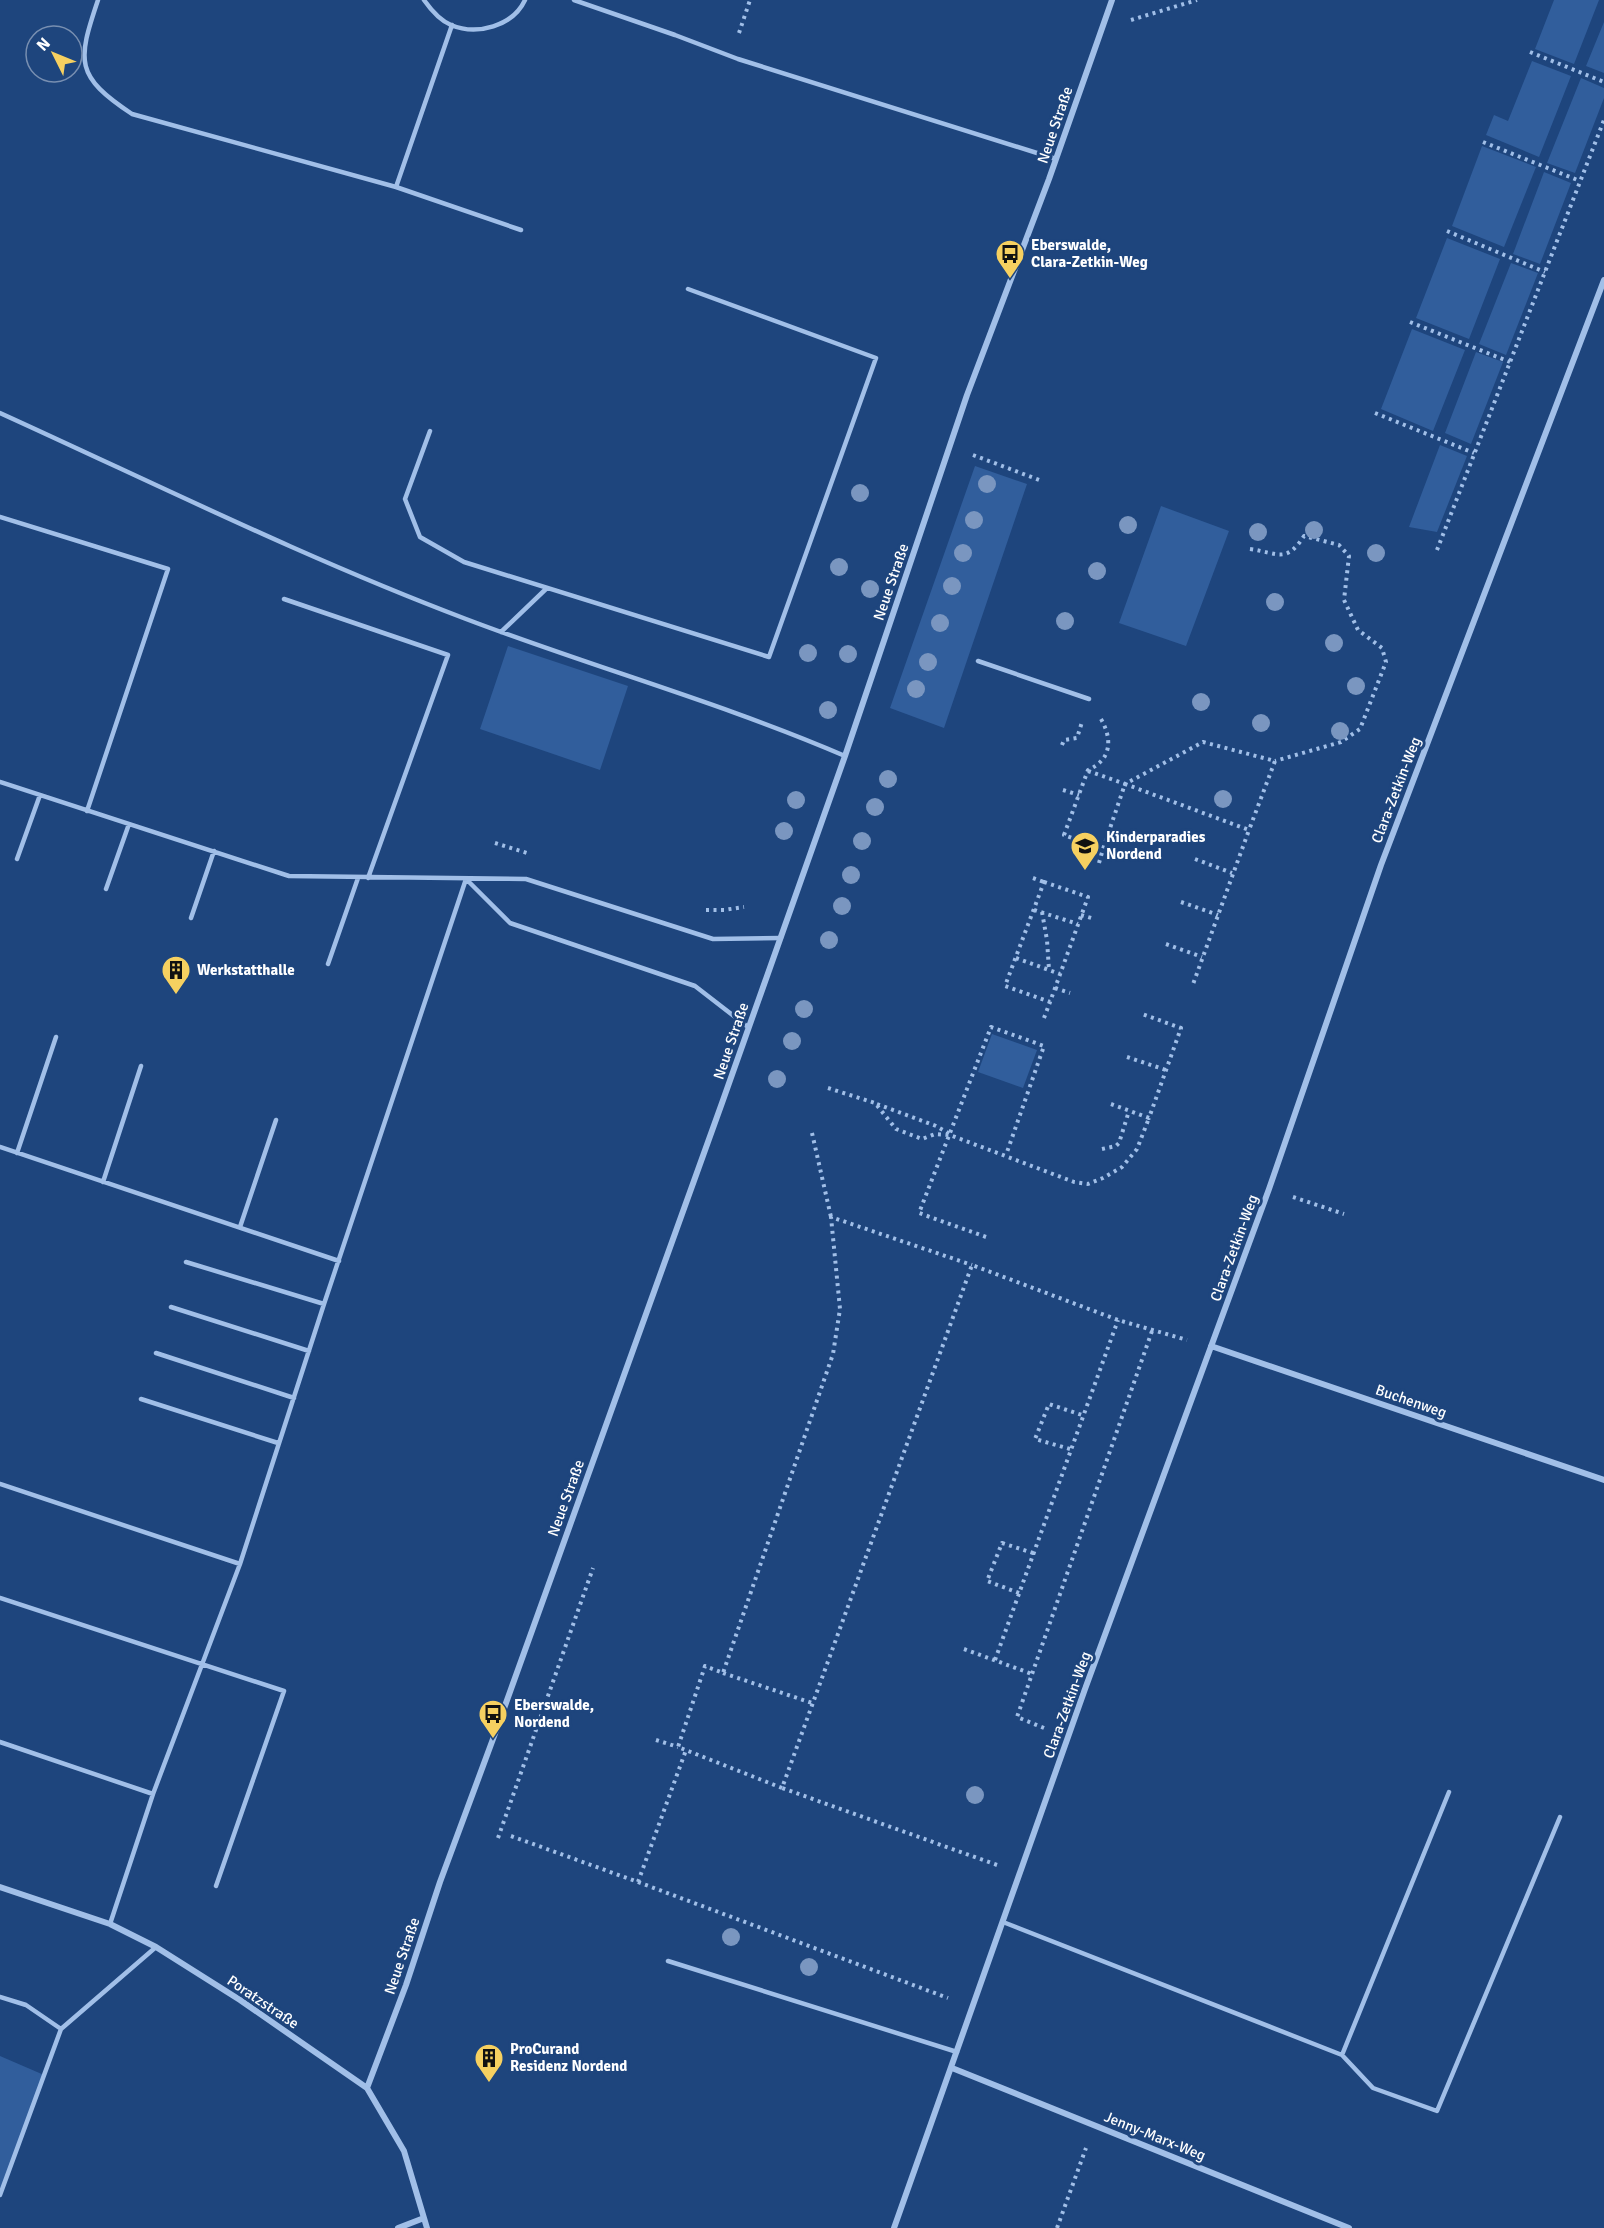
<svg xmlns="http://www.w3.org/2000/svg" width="1604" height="2228" font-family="Signika,sans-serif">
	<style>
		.green { fill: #315e9c }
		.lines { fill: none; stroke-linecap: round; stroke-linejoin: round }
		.path { stroke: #a1bfe8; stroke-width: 4; stroke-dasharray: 3 4.5; stroke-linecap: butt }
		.service { stroke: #a1bfe8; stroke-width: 4.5 }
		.minor { stroke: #a1bfe8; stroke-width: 6 }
		.tree { fill: #7a96c0 }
		.labels { text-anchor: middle; stroke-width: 6; stroke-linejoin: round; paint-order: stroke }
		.street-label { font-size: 15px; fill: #fff; stroke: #1e457d }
		.poi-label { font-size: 15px; font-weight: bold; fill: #fff; stroke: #1e457d; text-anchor: start }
	</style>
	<rect width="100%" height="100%" fill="#1e457d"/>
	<path class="green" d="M1554,0H1599L1574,64L1535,49Z
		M1604,22V73L1586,66Z
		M1532,61L1571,76L1539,157L1486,135L1494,115L1508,121Z
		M1581,78L1604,88V98L1575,173L1547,163Z
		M1482,146L1536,167L1504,247L1452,226Z
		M1544,172L1571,183L1540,264L1513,254Z
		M1447,238L1500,259L1469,339L1416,318Z
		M1511,263L1538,273L1506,355L1479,344Z
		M1412,329L1465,350L1433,431L1381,409Z
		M1476,352L1503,362L1471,444L1445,433Z
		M1440,445L1467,456L1437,532L1409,527Z
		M975,466L1027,484L944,728L890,708Z
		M1161,506L1229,531L1186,646L1119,623Z
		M508,646L628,686L600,770L480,729Z
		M992,1034L1037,1050L1023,1088L978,1072Z
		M0,2056L44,2075L0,2196Z"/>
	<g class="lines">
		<path class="path" d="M1131,20L1197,0
			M739,33L750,0
			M1530,52L1604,82
			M1483,142L1580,181
			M1447,231L1545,272
			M1410,322L1510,362
			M1375,413L1474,453
			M973,455L1042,481
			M1250,549C1278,553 1286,564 1304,536L1339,545L1349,556L1344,600L1358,630L1382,648L1386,662L1360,729L1341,742L1275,761
			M1437,550L1604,120
			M1101,719C1113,740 1111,760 1088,770L1064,835L1103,849L1125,784L1249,830L1192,987
			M1062,745L1064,740L1077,738L1082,722
			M1088,771L1125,784L1203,742L1275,761L1249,830
			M1063,790L1079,795
			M495,843L527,853
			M1195,859L1232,873
			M1099,863L1103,849
			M1033,878L1044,882
			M1044,882L1088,897L1050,1002L1005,986Z
			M1181,902L1218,915
			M706,910H724L744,907
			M1034,910L1078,924
			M1042,912L1047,940L1049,970
			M1081,915L1095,919
			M1166,944L1202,957
			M1016,958L1060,974
			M1055,988L1070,993
			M1044,1018L1050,1002
			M1127,1057L1166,1070
			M828,1088L875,1103L896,1129L922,1139L935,1134L950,1135L1074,1182L1088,1184L1103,1178L1122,1167L1137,1149L1149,1118
			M877,1104L936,1126L950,1134
			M1111,1104L1149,1118L1181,1028L1142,1014
			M812,1133L831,1217
			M1102,1149L1116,1146L1119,1143L1129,1111
			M1293,1197L1344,1214
			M986,1237L919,1213L991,1027L1044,1046L1006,1155
			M1070,1449L1035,1439L1049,1404L1082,1415
			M1019,1593L987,1581L1002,1543L1033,1553
			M964,1649L1032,1674
			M995,1660L1118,1320
			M723,1673L812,1703
			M1044,1728L1017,1717L1152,1331
			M656,1740L678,1747
			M782,1788L678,1747L705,1666L723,1673L833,1354L840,1309L831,1217L972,1265
			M511,1836L638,1882L686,1750
			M498,1838L593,1568
			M997,1865L782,1788L972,1265L1118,1320L1187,1340
			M638,1882L948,1998
			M1057,2228L1086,2148"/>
		<path class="service" d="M98,0C77,62 75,76 132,114L396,187
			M424,0C431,10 439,20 451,25C477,36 513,26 525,0
			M574,0L675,35L738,59L1056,159
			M452,25L396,187L521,230
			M0,413C154,483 307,559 466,619C592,667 722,703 845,756
			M430,431L405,499L420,537L464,562L769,657L876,358L688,289
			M0,517L168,569L87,811
			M284,599L448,655L368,878
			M501,632L547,588
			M978,661L1089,699
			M0,782L289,876L526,879L713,939L781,938
			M17,859L40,795
			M466,879L510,923L695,986L748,1027
			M106,889L129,824
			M191,918L214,851
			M328,964L358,878
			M0,1147L339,1261
			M17,1153L56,1037
			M103,1182L141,1066
			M240,1227L276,1120
			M186,1262L324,1304
			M171,1307L309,1351
			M156,1353L294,1398
			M141,1399L278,1443
			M0,1484L240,1564
			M0,1598L284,1691L216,1886
			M0,1742L153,1794
			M1003,1922L1342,2055L1449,1792
			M110,1924L153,1794L240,1564L324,1304L466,879
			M668,1961L957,2052
			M0,1997L26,2005L61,2029
			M1342,2055L1373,2088L1437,2111L1560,1817
			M0,2195L61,2029L156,1947"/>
		<path class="minor" d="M1211,1346L1604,1480
			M0,1887L110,1924L156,1947L240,2000L367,2088L404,2151L427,2228
			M952,2068L1349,2228
			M367,2088L406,1985L440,1882L493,1739L722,1103L845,756L967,395L1049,179L1112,0
			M398,2228L424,2218
			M894,2228L1085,1689L1269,1189L1381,865L1604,280"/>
	</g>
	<g class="tree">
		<circle cx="987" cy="484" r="9"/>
		<circle cx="860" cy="493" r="9"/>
		<circle cx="974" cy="520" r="9"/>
		<circle cx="1128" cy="525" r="9"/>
		<circle cx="1314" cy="530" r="9"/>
		<circle cx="1258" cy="532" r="9"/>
		<circle cx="963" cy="553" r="9"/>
		<circle cx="1376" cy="553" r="9"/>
		<circle cx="839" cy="567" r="9"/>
		<circle cx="1097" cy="571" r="9"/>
		<circle cx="952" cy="586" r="9"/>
		<circle cx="870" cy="589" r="9"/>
		<circle cx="1275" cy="602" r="9"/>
		<circle cx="1065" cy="621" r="9"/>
		<circle cx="940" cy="623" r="9"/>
		<circle cx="1334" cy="643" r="9"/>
		<circle cx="808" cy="653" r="9"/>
		<circle cx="848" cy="654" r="9"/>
		<circle cx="928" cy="662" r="9"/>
		<circle cx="1356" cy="686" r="9"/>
		<circle cx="916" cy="689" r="9"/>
		<circle cx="1201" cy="702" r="9"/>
		<circle cx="828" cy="710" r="9"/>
		<circle cx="1261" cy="723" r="9"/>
		<circle cx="1340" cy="731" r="9"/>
		<circle cx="888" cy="779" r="9"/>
		<circle cx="1223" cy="799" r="9"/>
		<circle cx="796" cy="800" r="9"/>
		<circle cx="875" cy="807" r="9"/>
		<circle cx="784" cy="831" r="9"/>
		<circle cx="862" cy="841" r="9"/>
		<circle cx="851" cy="875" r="9"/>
		<circle cx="842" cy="906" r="9"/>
		<circle cx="829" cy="940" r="9"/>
		<circle cx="804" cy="1009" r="9"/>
		<circle cx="792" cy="1041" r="9"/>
		<circle cx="777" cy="1079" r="9"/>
		<circle cx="975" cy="1795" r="9"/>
		<circle cx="731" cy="1937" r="9"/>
		<circle cx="809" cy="1967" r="9"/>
	</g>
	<defs>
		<g id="bus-pin" transform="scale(1.5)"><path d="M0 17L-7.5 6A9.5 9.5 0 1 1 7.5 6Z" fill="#f6d060" stroke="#1e457d"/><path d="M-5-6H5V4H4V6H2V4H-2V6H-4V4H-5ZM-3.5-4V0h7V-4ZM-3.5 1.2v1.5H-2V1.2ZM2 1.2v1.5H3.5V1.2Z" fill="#111"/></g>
		<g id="school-pin" transform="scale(1.5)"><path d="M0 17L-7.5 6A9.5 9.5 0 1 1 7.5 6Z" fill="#f6d060" stroke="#1e457d"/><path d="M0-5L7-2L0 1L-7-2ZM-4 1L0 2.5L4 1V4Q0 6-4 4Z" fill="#111"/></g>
		<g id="building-pin" transform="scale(1.5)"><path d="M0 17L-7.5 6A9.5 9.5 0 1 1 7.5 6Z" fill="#f6d060" stroke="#1e457d"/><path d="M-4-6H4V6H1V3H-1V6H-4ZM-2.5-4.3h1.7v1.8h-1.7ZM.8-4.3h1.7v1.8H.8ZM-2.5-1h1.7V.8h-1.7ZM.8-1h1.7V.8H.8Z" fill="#111"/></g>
	</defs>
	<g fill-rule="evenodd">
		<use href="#bus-pin" x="1010" y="254"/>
		<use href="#school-pin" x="1085" y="846"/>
		<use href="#building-pin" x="176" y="970"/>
		<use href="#bus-pin" x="493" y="1714"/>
		<use href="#building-pin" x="489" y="2058"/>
	</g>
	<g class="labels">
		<g class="street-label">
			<text transform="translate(1055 125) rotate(-71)" y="5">Neue Straße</text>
			<text transform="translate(891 582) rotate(-71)" y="5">Neue Straße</text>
			<text transform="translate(1396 790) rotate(-69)" y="5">Clara-Zetkin-Weg</text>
			<text transform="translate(731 1041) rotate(-71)" y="5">Neue Straße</text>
			<text transform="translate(1234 1248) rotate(-70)" y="5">Clara-Zetkin-Weg</text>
			<text transform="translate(1411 1401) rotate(19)" y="5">Buchenweg</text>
			<text transform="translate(566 1498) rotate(-70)" y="5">Neue Straße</text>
			<text transform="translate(1067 1705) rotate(-70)" y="5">Clara-Zetkin-Weg</text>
			<text transform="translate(402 1956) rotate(-71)" y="5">Neue Straße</text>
			<text transform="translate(263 2002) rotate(34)" y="5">Poratzstraße</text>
			<text transform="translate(1155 2136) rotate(22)" y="5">Jenny-Marx-Weg</text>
		</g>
		<g class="poi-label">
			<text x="1031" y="250">Eberswalde,<tspan x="1031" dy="17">Clara-Zetkin-Weg</tspan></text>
			<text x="1106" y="842">Kinderparadies<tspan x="1106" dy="17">Nordend</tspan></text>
			<text x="197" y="975">Werkstatthalle</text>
			<text x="514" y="1710">Eberswalde,<tspan x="514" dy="17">Nordend</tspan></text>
			<text x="510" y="2054">ProCurand<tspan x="510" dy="17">Residenz Nordend</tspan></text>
		</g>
	</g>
	<g transform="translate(54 54) rotate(313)"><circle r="28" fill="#1e457d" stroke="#788fb1" stroke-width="1.5"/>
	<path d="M0-4.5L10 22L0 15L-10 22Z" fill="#f6d060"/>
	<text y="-9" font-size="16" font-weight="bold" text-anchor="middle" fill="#ffffff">N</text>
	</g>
</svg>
